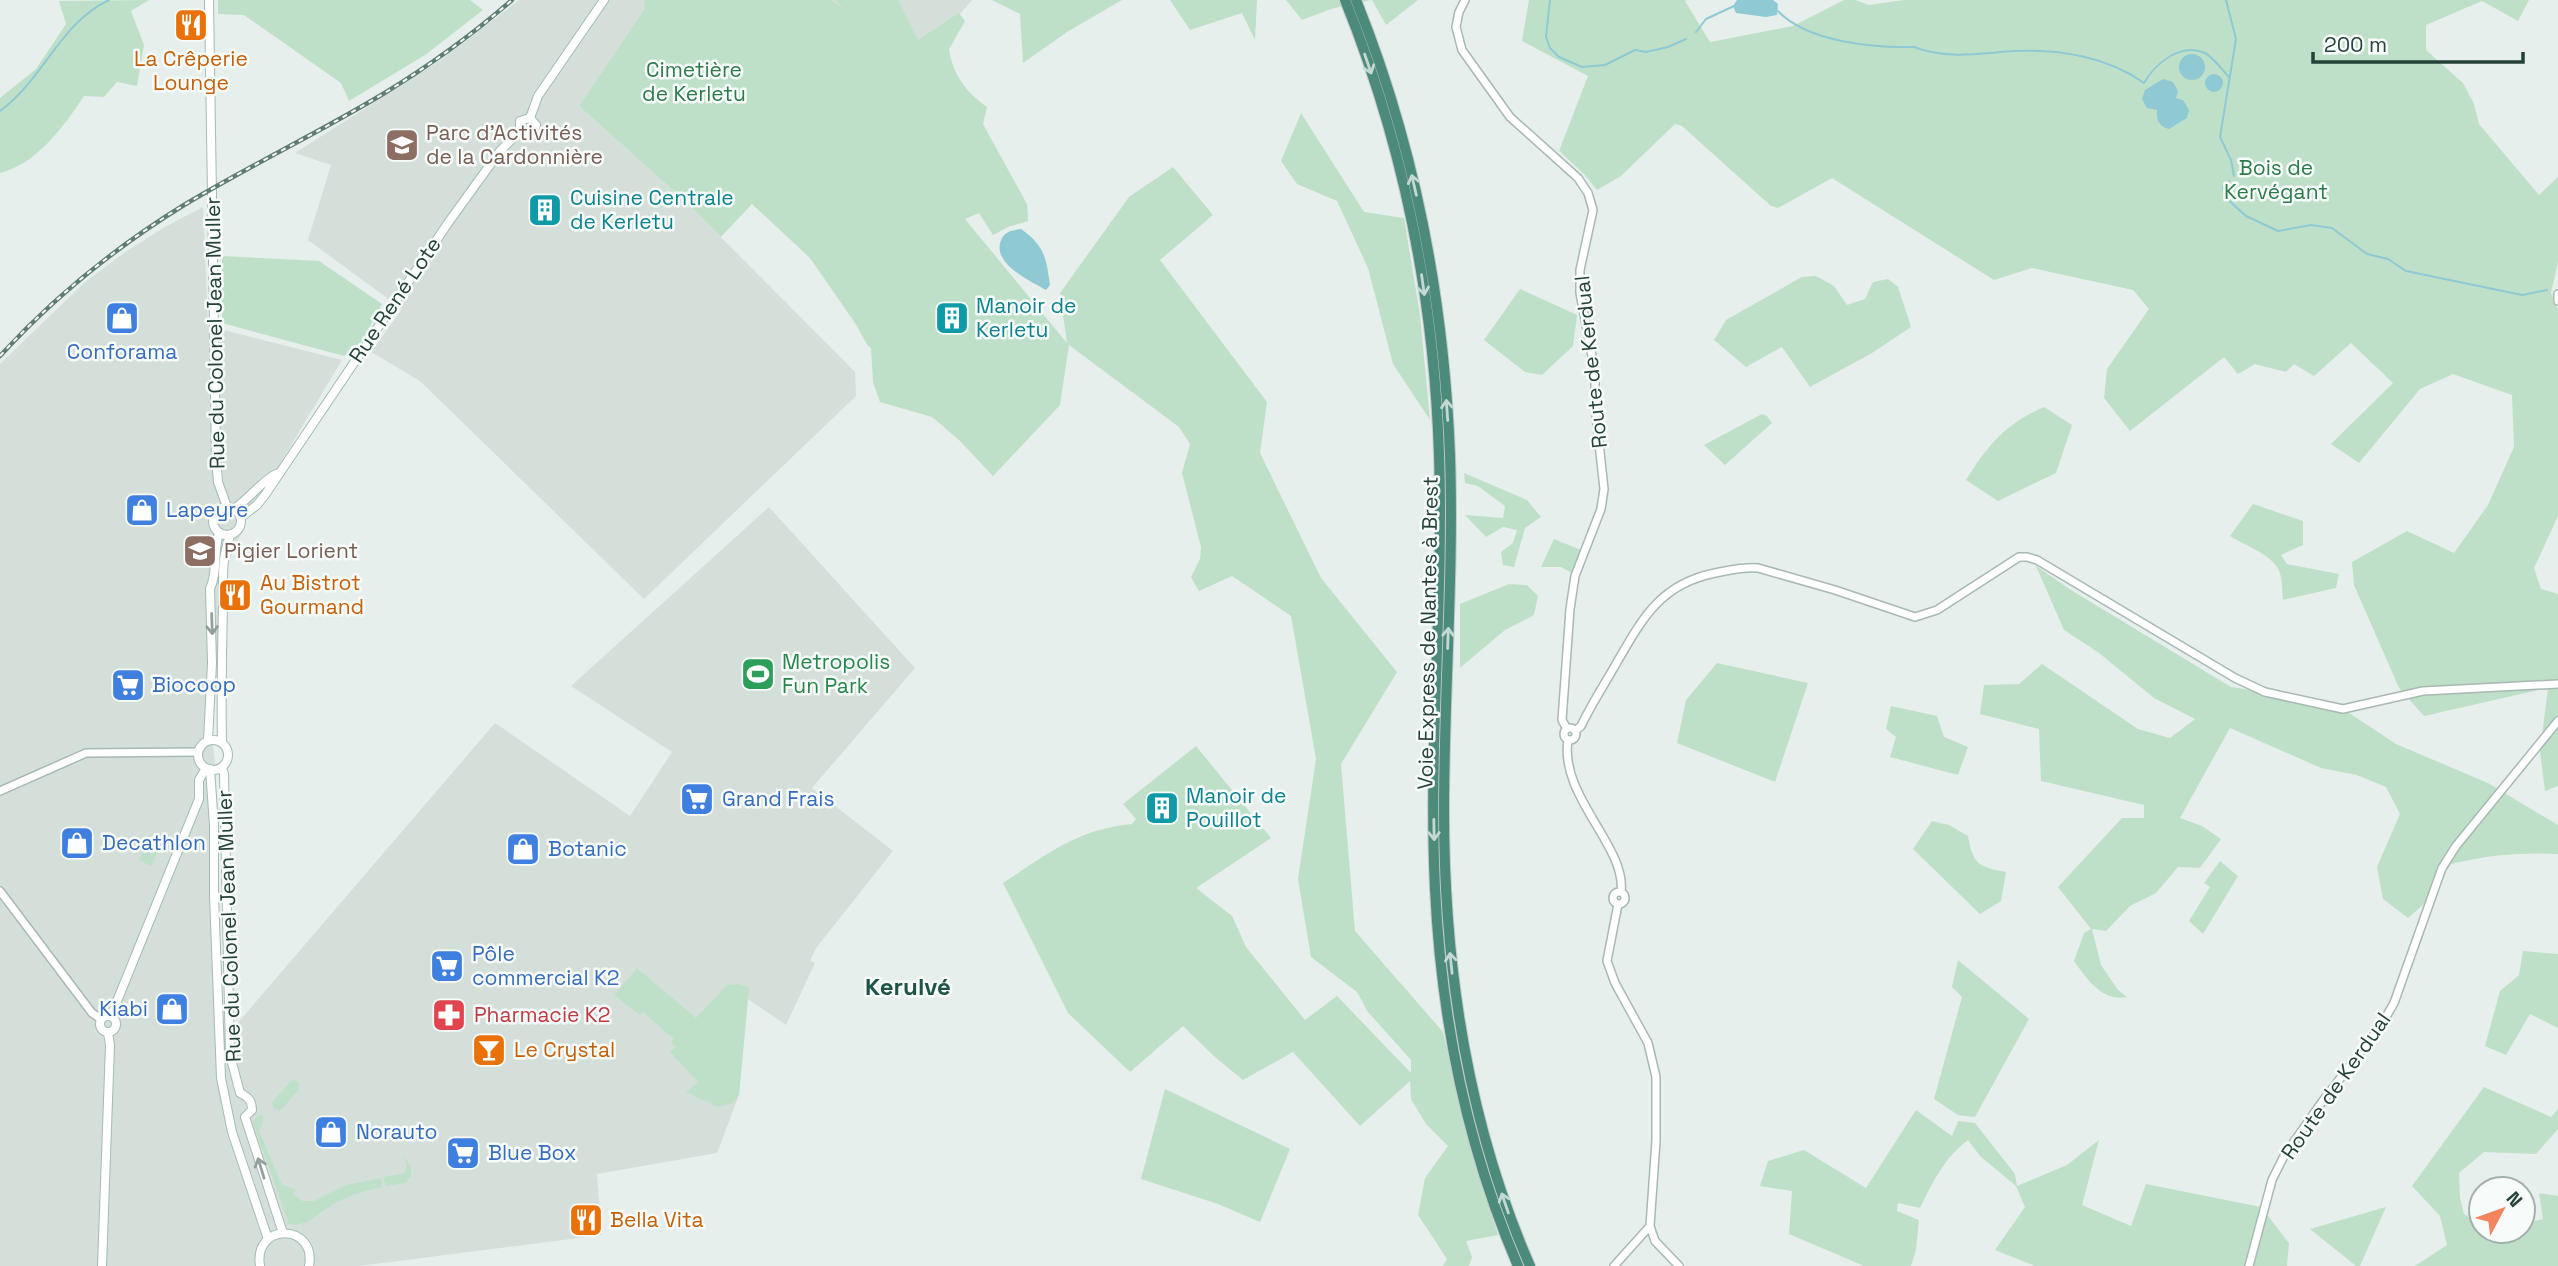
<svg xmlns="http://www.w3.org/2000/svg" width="2558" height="1266" font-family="'Space Grotesk',sans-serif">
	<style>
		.built { fill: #d4dfda }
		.green { fill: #bfe0c8 }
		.water { fill: #8ec9d4 }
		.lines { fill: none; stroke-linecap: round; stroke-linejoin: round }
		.stream { stroke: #8ec9d4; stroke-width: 2 }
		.tertiary-casing { stroke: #a8b8b2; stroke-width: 10 }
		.secondary-casing { stroke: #a4bbb3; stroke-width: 10 }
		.trunk-casing { stroke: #c2cac8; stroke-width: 12 }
		.tertiary { stroke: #fff; stroke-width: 7 }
		.secondary { stroke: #fff; stroke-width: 8 }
		.trunk { stroke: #4c8a7c; stroke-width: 10 }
		.rail-casing { stroke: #5f7d75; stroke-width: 4.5 }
		.rail { stroke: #f7fbf9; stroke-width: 2; stroke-dasharray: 5; stroke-linecap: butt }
		.oneway { stroke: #c4d9d4 }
		.oneway2 { stroke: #92a09c }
		.labels { text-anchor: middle; stroke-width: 5; stroke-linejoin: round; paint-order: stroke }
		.food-label { font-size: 21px; fill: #c56008; stroke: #f7fbf9; text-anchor: start }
		.park-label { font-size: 21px; fill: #2d7a4b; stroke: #f7fbf9 }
		.education-label { font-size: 21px; fill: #785e54; stroke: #f7fbf9; text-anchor: start }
		.culture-label { font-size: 21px; fill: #0d838f; stroke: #f7fbf9; text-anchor: start }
		.street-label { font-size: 21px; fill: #24423a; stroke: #f7fbf9 }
		.shop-label { font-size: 21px; fill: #366cbe; stroke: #f7fbf9; text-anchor: start }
		.leisure-label { font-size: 21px; fill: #27864d; stroke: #f7fbf9; text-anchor: start }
		.health-label { font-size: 21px; fill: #be3a42; stroke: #f7fbf9; text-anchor: start }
		.quarter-label { font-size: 24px; font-weight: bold; fill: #1f5548; stroke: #f7fbf9 }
	</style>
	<rect width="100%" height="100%" fill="#e6efeb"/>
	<path class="built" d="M519,0H645V10L579,106L686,202L855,372L856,396L644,599L420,381L371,352L402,309L308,240L331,165L295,153L438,62Z
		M832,0H972L915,68Z
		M203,207L208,326L342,360L247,519L228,564L212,698V739L216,770L218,1046L495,723L630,816L672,752L571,686L769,507L915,668L812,788L893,851L816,948L810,961L815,963L786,1025L748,999L739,1095L717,1153L597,1174L602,1235L359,1266H0V364L85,282L124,253L163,228Z"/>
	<path class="green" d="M149,0L131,11L144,45L137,86L117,82L104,97L84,96C64,126 37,164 0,173V98L36,69L66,24L59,1Z
		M218,0H470L483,10L425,55L349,101L341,83L244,15L218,14Z
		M645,0H832L845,10L835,0H898L918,40L959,13L965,21L949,49C953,75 966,92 987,107L983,124L1027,204L1028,221L1008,227L993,235L979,213L965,219L1067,343L1060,293L1129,197L1173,167L1213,215L1160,260L1267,402L1260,453L1321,578L1397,672L1341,764L1355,931L1443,1032L1467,1137L1498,1235L1466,1241L1472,1257L1469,1266H1443L1447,1259L1418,1215L1425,1178L1448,1146L1426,1124L1411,1099L1410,1081L1360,1126L1293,1052L1243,1080L1216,1058L1183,1026L1130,1072L1068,1013L1003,883C1047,854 1078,829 1132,824L1136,819L1123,804L1196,746L1271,838L1196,888L1232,916L1246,947L1305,1020L1337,996L1411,1073V1060L1368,1012L1357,992L1311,957L1298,879L1316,759L1291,616L1232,576L1199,591L1191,577L1200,559L1201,547L1182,473L1190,444L1179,427L1069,345L1060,405L993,476L959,440L932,417L880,402L873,382L871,348L868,346L855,323L810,258L752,204L721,237L686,202L579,106L644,10Z
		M992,0H1122L1067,32L1023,63L1020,14Z
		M1170,0H1257L1255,40L1242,13L1190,30Z
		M1286,0H1371L1331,9L1302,20Z
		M1372,0H1418L1386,25Z
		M1529,0H1687L1685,1L1710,42L1793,26L1844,0H1855L1869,5L1904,0H2529L2518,21L2482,1L2426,25V50L2463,83L2474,104L2479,124L2539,195L2558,177V262L2551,293L2558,310V516L2534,568L2541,589L2558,594V786L2545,791L2540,751L2548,688L2424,716L2399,688L2354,585L2352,562L2407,531L2454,553L2488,505L2514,447L2512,395L2453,374L2420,389L2359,463L2331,444L2393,383L2351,343L2314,376L2294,364L2286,372L2255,364L2238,374L2224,357L2130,431L2104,398L2107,369L2149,309L2133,290L2032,268L1994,280L1832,178L1778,208L1771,206L1682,126L1675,124L1621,176L1597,190L1584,174L1559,151L1588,76L1522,41Z
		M1301,113L1364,212L1404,218L1420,315L1430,420L1393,364L1368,268L1337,201L1297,184L1281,161Z
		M222,256L319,261L382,304L359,346L344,356L222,323Z
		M1816,276L1834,286L1847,305L1865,299L1873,282L1888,279L1898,287L1911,327L1872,353L1810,387L1782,347L1746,367L1714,340L1726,320L1802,277Z
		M1520,289L1577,315L1573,346L1542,375L1525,372L1484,340Z
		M2044,407L2072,425L2056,473L1998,501L1966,480C1988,445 2005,424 2044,407Z
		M1762,414L1767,416L1772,423L1725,465L1704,445Z
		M1464,473L1527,500L1541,517L1525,528L1514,567L1503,565L1501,552L1513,543L1517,530L1503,527L1486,537L1465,515L1503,518L1505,506L1478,486L1465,483Z
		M2253,504L2303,521V545L2281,555L2287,564L2339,574L2336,588L2283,600C2282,590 2283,576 2277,567C2268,553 2244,545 2230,536Z
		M1554,539L1581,550L1572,573L1561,567H1541Z
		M2036,566L2071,590L2231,687L2265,692L2343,709L2396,744L2488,783L2558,825V854C2521,852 2487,855 2451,864L2424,904L2408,918L2383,899L2377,867L2400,814L2386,787L2357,775L2321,768L2230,728L2180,818L2202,826L2221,839L2200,868L2178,867L2156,893L2130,906L2106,931L2092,929L2101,965L2118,990L2127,997C2102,1002 2087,979 2074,961L2084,933L2091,929L2058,887L2122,818H2144V805L2041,781L2039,729L1980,714L1984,685L2019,684L2042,664L2138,729L2170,738L2195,719L2154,698L2099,653L2064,630Z
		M1509,584L1527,585L1538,596L1534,615L1505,630L1460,668V604Z
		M1717,663L1808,683L1775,782L1677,743L1686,700Z
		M1891,706L1937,716L1944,737L1968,747L1958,775L1890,757L1896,737L1886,729Z
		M1932,821L1949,825L1968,836C1973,864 1978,867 2006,872L2001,901L1980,914L1913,849Z
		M149,840L161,845L151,866L139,860Z
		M2220,861L2238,876L2203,934L2189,921L2210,887L2204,883Z
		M2523,951L2558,954V1028L2530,1014L2506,1055L2485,1046L2500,991L2519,975Z
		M1958,960L2029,1019L1975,1117L1958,1115L1934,1099L1962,997L1952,987Z
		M637,968L696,1018L727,985L739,984L749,987L739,1095L733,1103L718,1107L686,1092L698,1082L670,1052L676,1047L671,1042L674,1039L643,1012L640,1015L614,995Z
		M295,1080L299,1083V1089L281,1110L274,1109L272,1102L291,1081Z
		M2484,1087L2551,1117L2558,1109V1129L2536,1154L2484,1152L2459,1173L2460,1198L2464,1214L2481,1225V1231H2523V1224L2543,1219L2539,1193L2558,1196V1266H2415L2447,1245L2440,1216L2412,1186Z
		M1165,1089L1290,1149L1260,1222L1218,1204L1141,1179Z
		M1916,1110L1952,1136L1958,1121L1975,1123L2015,1174L2017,1186L2067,1165L2099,1140L2082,1205L2131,1226L2146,1184L2261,1207L2289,1243L2287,1266H2035L1995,1250L2025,1207L2016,1186L1980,1156L1968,1140C1944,1158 1933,1182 1920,1208L1898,1203L1897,1211L1919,1220L1916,1250L1911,1266H1864L1789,1234L1792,1191L1760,1186L1768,1161L1804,1150L1866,1188Z
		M263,1115V1123L259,1131L282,1185L296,1190L293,1194L302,1201H314L346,1185L381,1178L382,1187C367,1190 353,1194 339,1201C321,1209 309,1228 289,1224L253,1123L257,1116Z
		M403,1156L411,1166V1176L405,1183L386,1186L383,1177L405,1173L407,1165Z
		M2386,1207L2360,1266H2356L2310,1229Z"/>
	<path class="water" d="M1737,0H1773L1778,4L1777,15L1766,17L1736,13L1733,6Z
		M2179 67a13 13 0 1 1 26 0a13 13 0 1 1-26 0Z
		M2205 83a9 9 0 1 1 18 0a9 9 0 1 1-18 0Z
		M2163,79L2173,82L2178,91L2176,98L2183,100L2189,110L2187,118L2169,129C2159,126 2156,120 2157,110L2147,108L2142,99L2145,90Z
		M1021,229C1045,246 1046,258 1050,285L1046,290C1031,281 989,263 1002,238C1006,231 1013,230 1021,229Z"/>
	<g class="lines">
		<path class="stream" d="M1550,0L1546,37L1550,48L1559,57L1582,67L1605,65L1635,50L1646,52L1668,47L1686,39
			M2226,0L2236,39L2220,137L2231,160L2234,176
			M1778,11C1807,42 1874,48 1914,47C1948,60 1980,53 2015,51C2060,49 2108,57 2144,83C2155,64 2180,42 2205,53C2213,57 2222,70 2229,77
			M1696,32L1706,19L1734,6
			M0,111C42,81 61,22 109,0
			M2229,181L2223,187L2225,197L2246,216L2278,231L2311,225L2332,228L2367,254L2388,259L2406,271L2522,295L2547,290"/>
		<g class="tertiary-casing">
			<path id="tertiary" d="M1465,0L1459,12L1456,27L1462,50L1510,117L1578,178L1588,193L1593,210L1580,270V293L1595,372V406L1604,489L1601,509L1575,576L1570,609L1562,720L1567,729
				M2558,294V301
				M1564 734a6 6 0 1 1 12 0a6 6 0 1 1-12 0Z
				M1575,731L1581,726C1591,705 1604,685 1616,664C1642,619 1660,584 1715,573C1730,570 1743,567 1758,568L1835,590L1915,617L1937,610L2019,557H2027L2037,560L2235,678L2265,692L2343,709L2423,691L2558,684
				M1568,740C1559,796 1627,847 1621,892
				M0,791L86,753L198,752
				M0,891L92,1013L101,1019
				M1613 898a6 6 0 1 1 12 0a6 6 0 1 1-12 0Z
				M1618,904L1607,961L1615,983L1648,1043L1656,1077V1141L1650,1226L1655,1241L1679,1266
				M1614,1266L1650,1226
				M2249,1266L2272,1180L2284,1156L2322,1102L2382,1024L2394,1003L2442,868L2456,846L2558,721"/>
		</g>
		<g class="secondary-casing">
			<path id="secondary" d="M209,0L216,458L218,482L227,507
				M530,118L538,96L604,0
				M520,131L529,135L534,132L536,125L530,118
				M520,131V121L530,118
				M213 521a14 14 0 1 1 28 0a14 14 0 1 1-28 0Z
				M234,509C248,500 264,479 276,474
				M241,517L257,505L265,495L448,223L500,151L520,131
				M198 755a15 15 0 1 1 30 0a15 15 0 1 1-30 0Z
				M208,740L212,663L210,589C218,572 213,551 219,533
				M222,742C221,696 222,651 223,605C224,576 220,566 230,535
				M222,768L224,774L230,1055L240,1093C248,1097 252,1100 252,1110L245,1117L283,1233
				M210,769L214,825V896L221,1078L232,1132L268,1239
				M100 1024a8 8 0 1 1 16 0a8 8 0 1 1-16 0Z
				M111,1016L199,799V780L206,768
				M102,1266L110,1045L108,1033
				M260,1266C253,1222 317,1223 309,1266"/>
		</g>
		<g class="trunk-casing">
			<path id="trunk" d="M1345,0C1403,144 1434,299 1439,454C1444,599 1428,744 1435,888C1441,1018 1467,1147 1518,1266
				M1356,0C1414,144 1444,300 1450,455C1454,573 1444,692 1444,811C1444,968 1467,1122 1530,1266"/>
		</g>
		<use href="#tertiary" class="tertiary"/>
		<use href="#secondary" class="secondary"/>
		<use href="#trunk" class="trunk"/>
		<g class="rail-casing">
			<path id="rail" d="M0,356C54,297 116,247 184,205C249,166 318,133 383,94C429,66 472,35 512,0"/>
		</g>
		<use href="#rail" class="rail"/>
	</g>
	<defs><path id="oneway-shaft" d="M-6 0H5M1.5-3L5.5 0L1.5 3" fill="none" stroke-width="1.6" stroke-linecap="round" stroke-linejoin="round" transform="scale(1.75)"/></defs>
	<g class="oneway">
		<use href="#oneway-shaft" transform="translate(1368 64) rotate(71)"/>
		<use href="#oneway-shaft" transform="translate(1414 185) rotate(-103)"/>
		<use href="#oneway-shaft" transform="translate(1423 285) rotate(82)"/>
		<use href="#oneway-shaft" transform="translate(1447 410) rotate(-94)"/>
		<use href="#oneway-shaft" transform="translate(1448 638) rotate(-88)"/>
		<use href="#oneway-shaft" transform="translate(1434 830) rotate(89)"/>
		<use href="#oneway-shaft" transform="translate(1451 963) rotate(-96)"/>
		<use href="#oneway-shaft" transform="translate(1505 1203) rotate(-109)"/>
	</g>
	<g class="oneway2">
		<use href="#oneway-shaft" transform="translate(212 624) rotate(88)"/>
		<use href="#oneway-shaft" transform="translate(261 1168) rotate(-107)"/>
	</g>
	<defs>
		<g id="restaurant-square" transform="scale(1.75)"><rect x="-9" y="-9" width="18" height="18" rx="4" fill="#e8710a" stroke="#f7fbf9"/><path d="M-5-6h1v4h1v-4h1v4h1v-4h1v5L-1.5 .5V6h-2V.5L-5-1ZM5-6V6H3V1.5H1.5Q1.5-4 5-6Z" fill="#fff"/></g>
		<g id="university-square" transform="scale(1.75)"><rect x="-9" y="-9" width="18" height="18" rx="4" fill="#8d6e63" stroke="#f7fbf9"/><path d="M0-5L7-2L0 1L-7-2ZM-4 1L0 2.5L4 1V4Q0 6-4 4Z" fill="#fff"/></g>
		<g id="building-square" transform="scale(1.75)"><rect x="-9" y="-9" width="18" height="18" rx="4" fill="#0f9aa8" stroke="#f7fbf9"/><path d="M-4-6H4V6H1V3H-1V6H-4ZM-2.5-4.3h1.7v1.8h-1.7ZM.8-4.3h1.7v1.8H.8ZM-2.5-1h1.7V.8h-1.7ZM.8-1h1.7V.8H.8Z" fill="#fff"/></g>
		<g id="shop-square" transform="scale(1.75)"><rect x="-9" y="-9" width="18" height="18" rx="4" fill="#3f7fe0" stroke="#f7fbf9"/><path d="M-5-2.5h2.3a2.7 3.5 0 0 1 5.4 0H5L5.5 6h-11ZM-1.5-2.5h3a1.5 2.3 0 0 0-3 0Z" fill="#fff"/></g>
		<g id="stadium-square" transform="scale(1.75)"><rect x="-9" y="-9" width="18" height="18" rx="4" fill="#2e9e5b" stroke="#f7fbf9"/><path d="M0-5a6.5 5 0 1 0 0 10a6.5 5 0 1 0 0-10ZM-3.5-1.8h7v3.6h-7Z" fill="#fff"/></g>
		<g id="supermarket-square" transform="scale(1.75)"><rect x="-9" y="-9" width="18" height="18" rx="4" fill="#3f7fe0" stroke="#f7fbf9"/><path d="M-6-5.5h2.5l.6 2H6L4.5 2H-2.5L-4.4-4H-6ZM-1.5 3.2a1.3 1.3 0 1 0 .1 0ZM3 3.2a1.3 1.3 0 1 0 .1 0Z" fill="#fff"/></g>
		<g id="pharmacy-square" transform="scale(1.75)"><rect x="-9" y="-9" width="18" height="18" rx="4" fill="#e0444e" stroke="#f7fbf9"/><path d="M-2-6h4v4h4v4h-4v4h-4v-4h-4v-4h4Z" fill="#fff"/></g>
		<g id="bar-square" transform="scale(1.75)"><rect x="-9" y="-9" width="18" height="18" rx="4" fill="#e8710a" stroke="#f7fbf9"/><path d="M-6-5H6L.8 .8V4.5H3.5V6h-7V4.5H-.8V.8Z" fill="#fff"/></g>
	</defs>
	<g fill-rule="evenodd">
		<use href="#restaurant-square" x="191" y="25"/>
		<use href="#university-square" x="402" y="145"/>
		<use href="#building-square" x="545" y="210"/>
		<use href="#shop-square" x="122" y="318"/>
		<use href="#building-square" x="952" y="318"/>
		<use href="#shop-square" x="142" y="510"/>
		<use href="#university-square" x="200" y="551"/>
		<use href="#restaurant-square" x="235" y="595"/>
		<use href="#stadium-square" x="758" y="674"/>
		<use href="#supermarket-square" x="128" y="685"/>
		<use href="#supermarket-square" x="697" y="799"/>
		<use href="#building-square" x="1162" y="808"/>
		<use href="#shop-square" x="77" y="843"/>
		<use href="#shop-square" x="523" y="849"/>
		<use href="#supermarket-square" x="447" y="966"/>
		<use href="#shop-square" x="172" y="1009"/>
		<use href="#pharmacy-square" x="449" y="1015"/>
		<use href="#bar-square" x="489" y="1050"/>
		<use href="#shop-square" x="331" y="1132"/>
		<use href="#supermarket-square" x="463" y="1153"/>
		<use href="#restaurant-square" x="586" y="1220"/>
	</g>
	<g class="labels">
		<g class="food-label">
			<text x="191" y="66" text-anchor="middle">La Crêperie<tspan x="191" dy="24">Lounge</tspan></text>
			<text x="260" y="590">Au Bistrot<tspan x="260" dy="24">Gourmand</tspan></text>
			<text x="514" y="1057">Le Crystal</text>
			<text x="610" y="1227">Bella Vita</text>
		</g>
		<g class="park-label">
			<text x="694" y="77">Cimetière<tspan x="694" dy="24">de Kerletu</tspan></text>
			<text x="2276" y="175">Bois de<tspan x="2276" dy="24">Kervégant</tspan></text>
		</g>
		<g class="education-label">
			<text x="426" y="140">Parc d'Activités<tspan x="426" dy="24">de la Cardonnière</tspan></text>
			<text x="224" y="558">Pigier Lorient</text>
		</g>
		<g class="culture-label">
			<text x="570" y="205">Cuisine Centrale<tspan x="570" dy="24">de Kerletu</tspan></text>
			<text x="976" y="313">Manoir de<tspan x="976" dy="24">Kerletu</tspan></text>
			<text x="1186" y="803">Manoir de<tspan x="1186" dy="24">Pouillot</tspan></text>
		</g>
		<g class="street-label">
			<text transform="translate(395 300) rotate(-56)" y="7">Rue René Lote</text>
			<text transform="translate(215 333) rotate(-91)" y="7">Rue du Colonel Jean Muller</text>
			<text transform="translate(1591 362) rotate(-96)" y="7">Route de Kerdual</text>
			<text transform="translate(1428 633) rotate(-89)" y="7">Voie Express de Nantes à Brest</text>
			<text transform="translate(229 926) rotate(-92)" y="7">Rue du Colonel Jean Muller</text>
			<text transform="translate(2336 1086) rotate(-55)" y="7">Route de Kerdual</text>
		</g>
		<g class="shop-label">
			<text x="122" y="359" text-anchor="middle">Conforama</text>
			<text x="166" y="517">Lapeyre</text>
			<text x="152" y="692">Biocoop</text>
			<text x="722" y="806">Grand Frais</text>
			<text x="102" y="850">Decathlon</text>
			<text x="548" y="856">Botanic</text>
			<text x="472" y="961">Pôle<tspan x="472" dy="24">commercial K2</tspan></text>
			<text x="148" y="1016" text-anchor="end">Kiabi</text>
			<text x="356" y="1139">Norauto</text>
			<text x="488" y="1160">Blue Box</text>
		</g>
		<g class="leisure-label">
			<text x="782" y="669">Metropolis<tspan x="782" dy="24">Fun Park</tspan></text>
		</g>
		<g class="health-label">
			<text x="474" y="1022">Pharmacie K2</text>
		</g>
		<g class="quarter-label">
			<text x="908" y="995">Kerulvé</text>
		</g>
	</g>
	<g transform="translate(2502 1210) rotate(49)"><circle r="33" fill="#f7fbf9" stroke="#a3b1ad" stroke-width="2"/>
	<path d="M0-5L12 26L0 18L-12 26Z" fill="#f4845f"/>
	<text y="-10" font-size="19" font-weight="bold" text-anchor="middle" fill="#24423a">N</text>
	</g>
	<path d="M2313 52v10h210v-10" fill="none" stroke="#24423a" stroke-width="3.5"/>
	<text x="2324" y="52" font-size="21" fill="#24423a" stroke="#f7fbf9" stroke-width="5" paint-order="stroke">200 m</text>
</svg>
